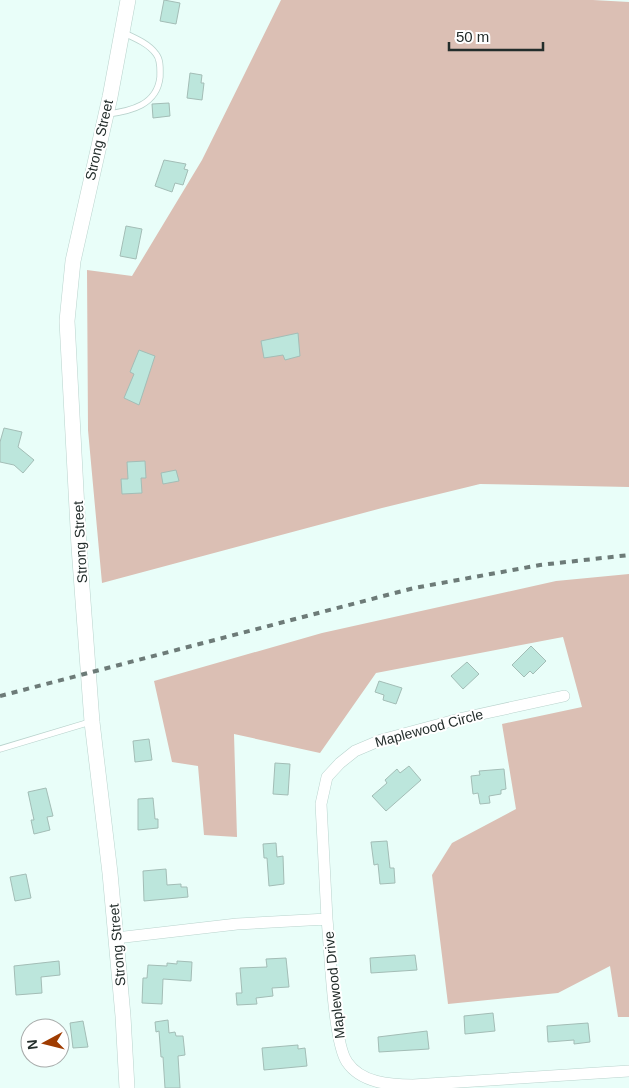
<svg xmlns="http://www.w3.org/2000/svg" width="629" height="1088" font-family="Arial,sans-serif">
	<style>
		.green { fill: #dbbfb4 }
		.building { fill: #bce6dc; stroke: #a3bdb6 }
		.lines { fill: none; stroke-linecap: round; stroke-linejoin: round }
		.service-casing { stroke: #b9d3cd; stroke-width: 7 }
		.minor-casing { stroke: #b9d3cd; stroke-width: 12 }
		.secondary-casing { stroke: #b9d3cd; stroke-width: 16 }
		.service { stroke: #fff; stroke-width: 5.5 }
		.minor { stroke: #fff; stroke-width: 11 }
		.secondary { stroke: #fff; stroke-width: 15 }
		.rail { stroke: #6d7b78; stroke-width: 4; stroke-dasharray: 6 6; stroke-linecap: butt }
		.labels { text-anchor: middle; stroke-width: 4; stroke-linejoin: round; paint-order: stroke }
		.street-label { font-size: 14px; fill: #232d2b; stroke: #fff }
	</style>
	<rect width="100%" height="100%" fill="#e9fef9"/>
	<path class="green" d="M281,0H593L629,2V487L480,484L382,508L102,583L88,430L87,270L132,276L202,160Z
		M629,574V1017H618L610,966L558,993L448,1004L432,875L452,843L516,809L502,724L582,707L563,637L376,673L320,753L234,734L237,837L204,835L198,766L172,762L154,681L322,633L556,581Z"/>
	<path class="building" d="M164,0L180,3L176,24L160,21Z
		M190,73L202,75L201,83H204L202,100L187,98Z
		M169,103L170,116L153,118L152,104Z
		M164,160L186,164L184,169L188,170L183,185L175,183L172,192L155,186Z
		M126,226L142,229L136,259L120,256Z
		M298,333L300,356L285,360L283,355L264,358L261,341Z
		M139,350L155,356L139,405L124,398L134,374L130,372Z
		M4,428L22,432L18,447L34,460L23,473L14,465L0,462V442Z
		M145,461L146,478H141L142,493L122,494L121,479H128L127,462Z
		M176,470L179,481L163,484L161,473Z
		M531,646L546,661L533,674L530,671L524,677L512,665Z
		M467,662L479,674L463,689L451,676Z
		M379,681L402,688L396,704L383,700L384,695L375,692Z
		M149,739L152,760L135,762L133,741Z
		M275,763L290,764L288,795L273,794Z
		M409,766L421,780L386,811L372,796L387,783L385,780L397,769L400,773Z
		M504,769L506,789L501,790V794L489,796L490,803L480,804L478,793L473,794L471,776L480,775L479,771Z
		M46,788L53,816L47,817L50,830L34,834L31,820H34L28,792Z
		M153,798L155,819H158V828L138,830V799Z
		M387,841L390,868H394L395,883L380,884L378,864L374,865L371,842Z
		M276,843L277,857L283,856L284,884L269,886L267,858H264L263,844Z
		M166,869L167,885L181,884V887H187L188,897L144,901L143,871Z
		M26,874L31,898L15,901L10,877Z
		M415,955L417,970L371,973L370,958Z
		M286,958L289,987L272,988L273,996L256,998L257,1004L237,1005L236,993H242L240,968L267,967L266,959Z
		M59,961L60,975L41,977L42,993L16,995L14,966Z
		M177,961L192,962L191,981L163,979L162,1004L142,1003L143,978H147L148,965L167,966V963L177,964Z
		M493,1013L495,1031L465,1034L464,1016Z
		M168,1020L169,1033L175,1032L176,1036H183L185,1055L178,1056L180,1088H165L163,1057H161L159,1031L156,1032L155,1022Z
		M83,1021L88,1047L73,1048L70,1023Z
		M588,1023L590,1042L574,1044V1040L548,1042L547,1026Z
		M427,1031L429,1049L379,1052L378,1037Z
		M298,1045V1049L305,1048L307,1066L264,1070L262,1048Z"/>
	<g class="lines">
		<g class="service-casing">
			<path id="service" d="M108,114C131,111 157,105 160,77C160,70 161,60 156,54C149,44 135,38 124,33
				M0,749L90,722"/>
		</g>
		<g class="minor-casing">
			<path id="minor" d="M327,919L321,804L327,777L340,763L355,751L381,740L463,718L564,696
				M116,938L237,924L327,919C330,948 333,1042 347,1062C361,1083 390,1085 413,1085L629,1071"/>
		</g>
		<g class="secondary-casing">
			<path id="secondary" d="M127,1088L123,1016L110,873L92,722L79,547L67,321L73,261L110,97L128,0"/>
		</g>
		<use href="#service" class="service"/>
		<use href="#minor" class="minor"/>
		<use href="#secondary" class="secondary"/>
		<path class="rail" d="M0,696L414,588L540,565L629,555"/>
	</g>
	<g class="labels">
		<g class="street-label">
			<text transform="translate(99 140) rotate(-77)" y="5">Strong Street</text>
			<text transform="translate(80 542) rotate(-93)" y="5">Strong Street</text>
			<text transform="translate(429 728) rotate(-15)" y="5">Maplewood Circle</text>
			<text transform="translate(117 945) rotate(-95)" y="5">Strong Street</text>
			<text transform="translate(334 985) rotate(-96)" y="5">Maplewood Drive</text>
		</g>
	</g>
	<g transform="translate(45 1043) rotate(263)"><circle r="24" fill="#ffffff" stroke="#a7abaa"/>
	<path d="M0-4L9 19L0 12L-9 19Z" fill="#9f3c01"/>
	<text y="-8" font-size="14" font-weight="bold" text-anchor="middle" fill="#232d2b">N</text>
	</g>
	<path d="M449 42v8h94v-8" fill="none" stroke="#232d2b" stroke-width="2.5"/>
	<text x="456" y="42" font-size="15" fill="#232d2b" stroke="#ffffff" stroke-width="4" paint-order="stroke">50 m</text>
</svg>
